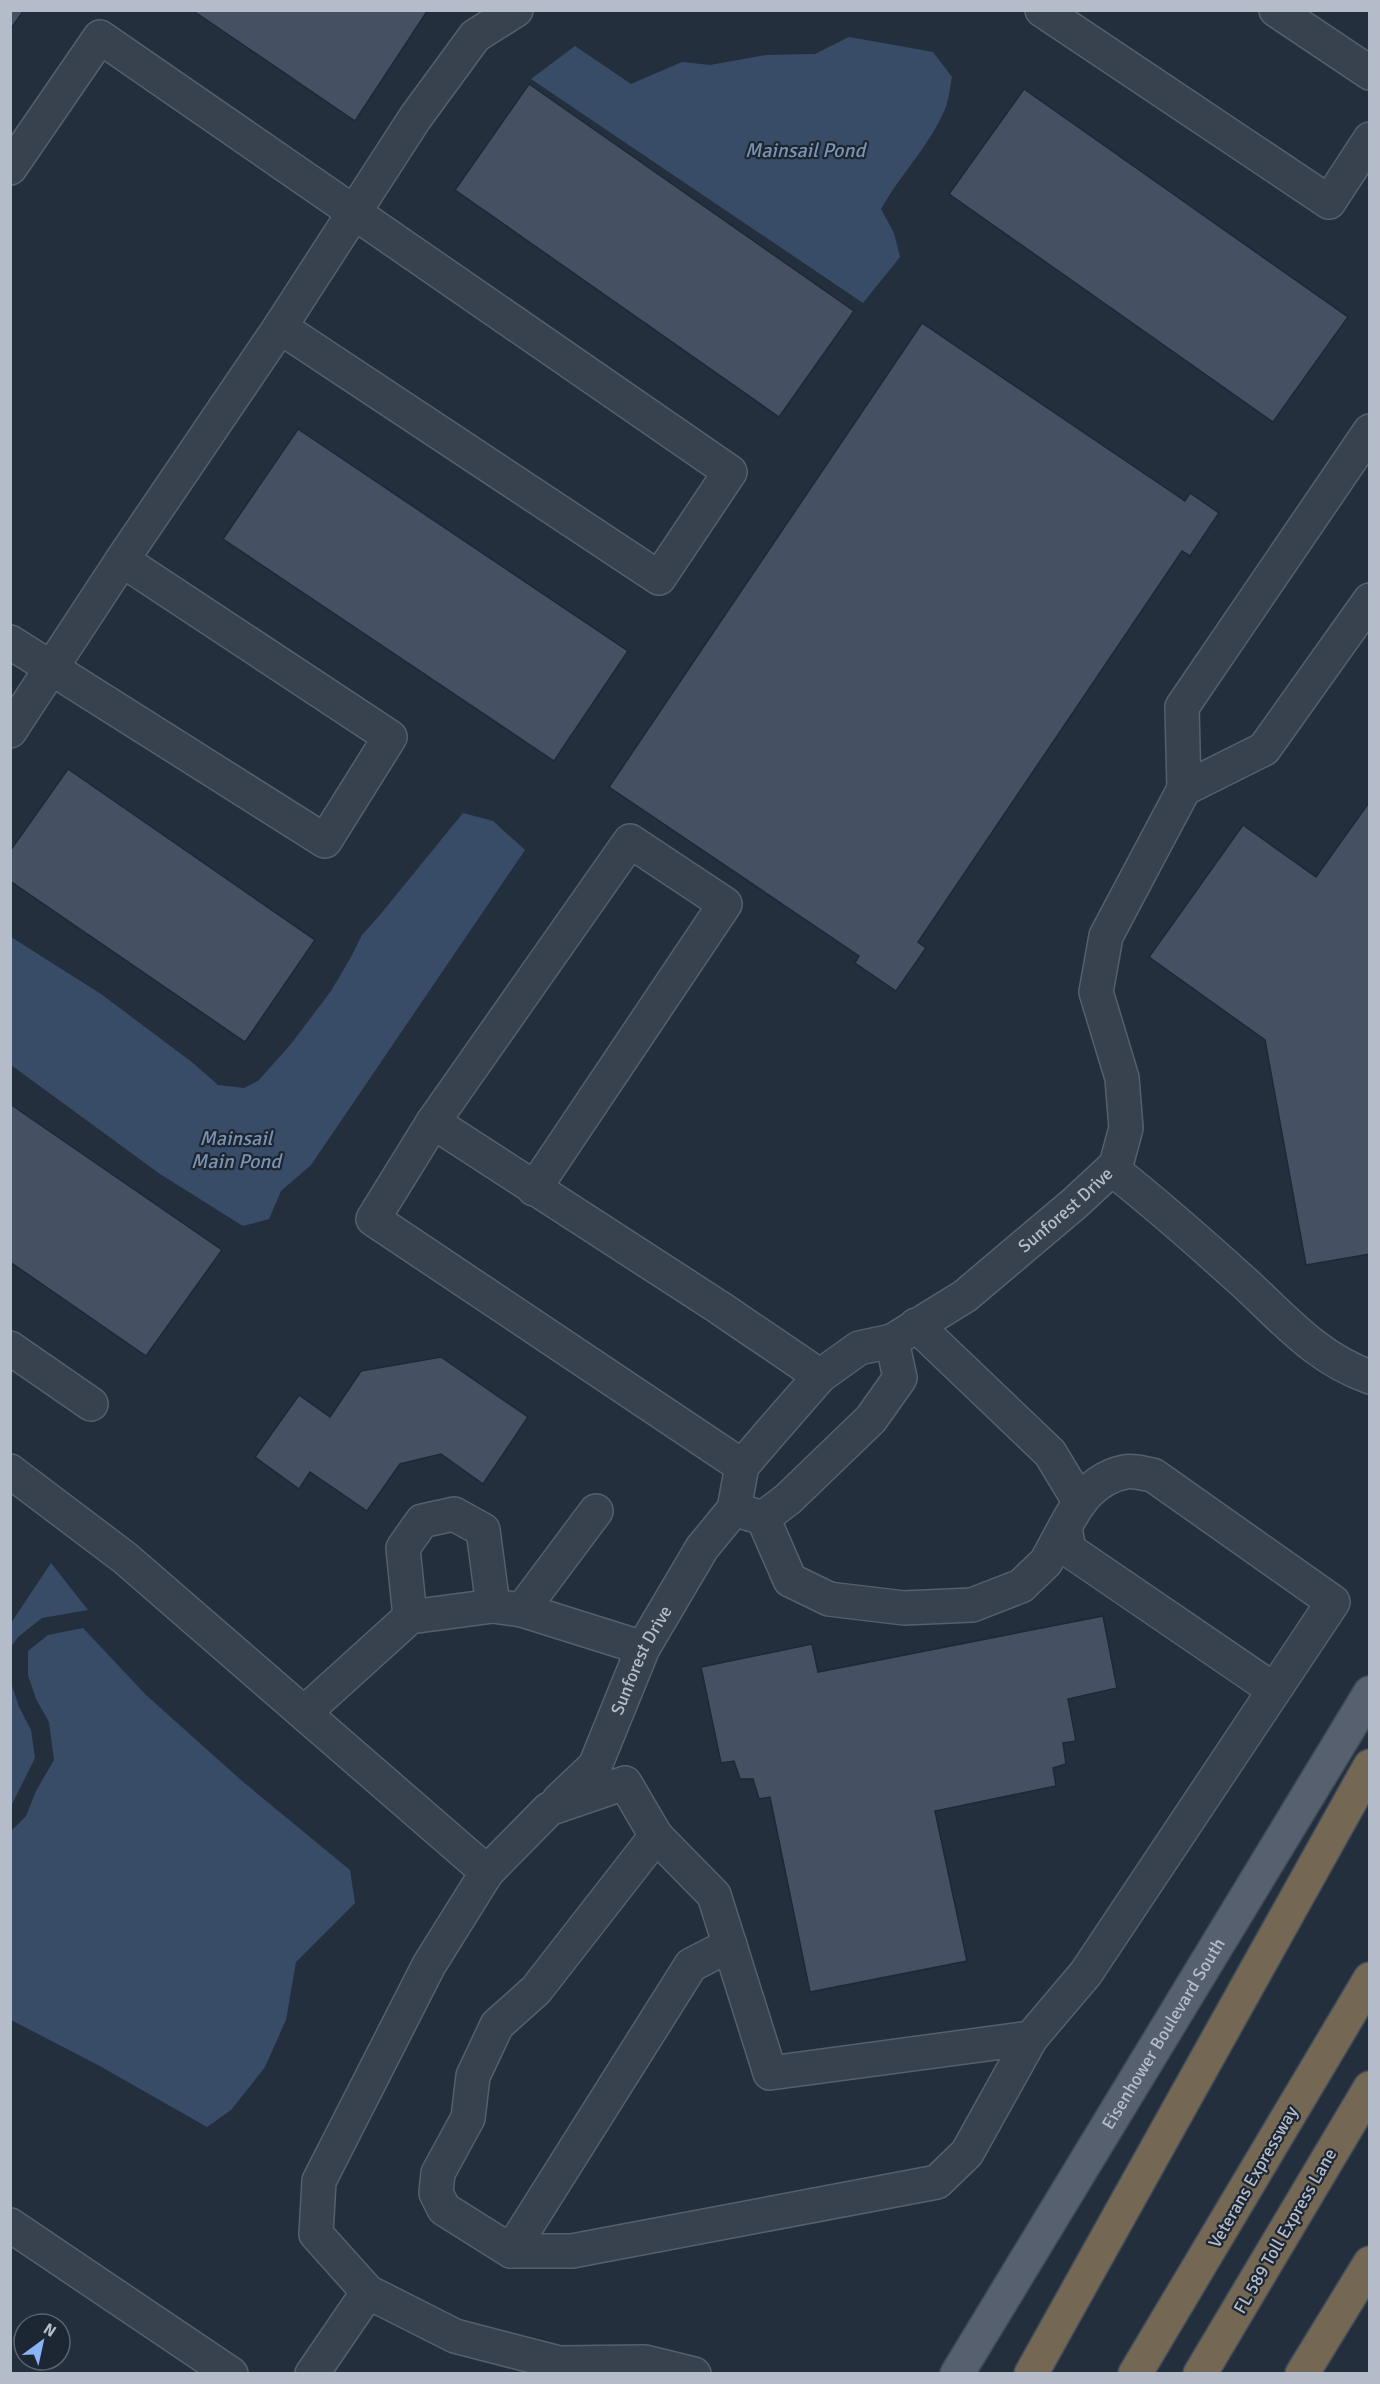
<svg xmlns="http://www.w3.org/2000/svg" width="1380" height="2384" font-family="Signika,sans-serif">
	<style>
		.water { fill: #394c67 }
		.building { fill: #455162; stroke: #1f2835; stroke-width: 1.5 }
		.lines { fill: none; stroke-linecap: round; stroke-linejoin: round }
		.minor-casing { stroke: #565f6c; stroke-width: 36 }
		.major-casing { stroke: #414a57; stroke-width: 36 }
		.highway-casing { stroke: #434c59; stroke-width: 36 }
		.minor { stroke: #38414e; stroke-width: 33 }
		.major { stroke: #56606e; stroke-width: 33 }
		.highway { stroke: #746855; stroke-width: 33 }
		.labels { text-anchor: middle; stroke-width: 4.5; stroke-linejoin: round; paint-order: stroke }
		.street-label { font-size: 18px; fill: #b4bcc9; stroke: #1d2633 }
		.water-label { font-size: 20px; font-style: italic; fill: #7c92b1; stroke: #1d2633 }
	</style>
	<rect width="100%" height="100%" fill="#242f3e"/>
	<path class="water" d="M849,37L933,52L952,77C950,87 949,99 945,109C930,145 900,175 881,209L894,233L900,257L863,303L531,79L575,46L631,84L682,62L710,65L766,55L815,54Z
		M463,813L493,821L525,850L311,1165L281,1191L269,1219L243,1226L160,1174L11,1065V937L101,994L193,1063L218,1085L244,1088L258,1081L291,1044L331,991L351,957L362,935L379,916Z
		M51,1563L88,1610L42,1618L18,1637L11,1647V1683L19,1707L31,1730L35,1758L11,1806V1623Z
		M83,1628L146,1695L242,1781L350,1870L355,1903L296,1962L286,2020L265,2067L231,2110L207,2127L98,2065L11,2020V1831L26,1816L36,1791L54,1760L49,1722L36,1699L28,1675V1651L48,1635Z"/>
	<path class="building" d="M10,10H24L10,30Z
		M192,10H428L355,121Z
		M529,84L854,311L779,417L455,190Z
		M1024,89L1348,317L1273,422L949,194Z
		M922,323L1185,501L1190,493L1219,513L1190,556L1182,551L918,942L926,948L896,991L855,963L859,956L609,787Z
		M298,429L628,651L554,761L223,539Z
		M68,769L315,940L245,1042L10,881V851Z
		M1370,801V1254L1306,1265L1265,1040L1149,957L1243,825L1316,877Z
		M10,1104L222,1250L146,1356L10,1262Z
		M441,1357L528,1417L483,1484L441,1454L400,1464L367,1511L310,1472L299,1489L255,1457L299,1395L330,1417L361,1371Z
		M1103,1616L1117,1688L1068,1699L1076,1741L1063,1743L1066,1764L1053,1768L1056,1786L935,1811L967,1961L810,1992L770,1797L759,1799L753,1779H740L734,1761L721,1763L701,1667L812,1644L818,1672Z"/>
	<g class="lines">
		<g class="minor-casing">
			<g id="minor">
				<path d="M1042,10L1329,202L1370,139"/>
				<path d="M1276,10L1370,73"/>
				<path d="M10,168L100,37L730,472L659,578L280,327"/>
				<path d="M1370,431L1182,707L1184,789L1264,749L1370,600"/>
				<path d="M10,642L325,841L390,737L122,560"/>
				<path d="M10,731L122,560L280,327L415,118L475,36L516,10"/>
				<path d="M433,1122L630,841L725,904L534,1189"/>
				<path d="M1112,1169C1155,1203 1196,1239 1237,1276C1280,1314 1313,1357 1370,1377"/>
				<path d="M916,1325L1050,1453L1079,1501"/>
				<path d="M10,1348L91,1404"/>
				<path d="M742,1466L373,1219L433,1122L720,1308L820,1376"/>
				<path d="M10,1471L125,1558L487,1872L429,1965L319,2181L316,2234L368,2292L455,2336L559,2363L645,2362L694,2374"/>
				<path d="M743,1512L763,1518L788,1499L871,1419L900,1378L892,1341"/>
				<path d="M763,1518L790,1580L829,1599L904,1608L972,1605L1021,1586L1046,1562L1065,1527"/>
				<path d="M522,1610L596,1511"/>
				<path d="M410,1617L403,1548L422,1521L454,1514L483,1530L493,1606"/>
				<path d="M304,1713L410,1617L493,1606L522,1610L643,1648"/>
				<path id="s1" d="M559,1800L595,1766L643,1648L702,1548L734,1509L742,1466L772,1431L820,1376L859,1348L892,1341L965,1296L1075,1203L1116,1165L1126,1128L1122,1078L1096,992L1106,936L1184,789"/>
				<path d="M487,1872L549,1809L625,1783L656,1836L714,1895L770,2073L1031,2038L1086,1973L1333,1602L1153,1475C1145,1474 1133,1470 1125,1472C1094,1478 1078,1502 1065,1527L1069,1550L1274,1690"/>
				<path d="M730,1945L691,1965L511,2251H572L937,2182L967,2153L1031,2038"/>
				<path d="M10,2225L231,2374"/>
				<path d="M511,2251L444,2209L436,2193L438,2173L468,2118L473,2076L497,2025L536,1990L656,1836"/>
				<path d="M312,2374L368,2292"/>
			</g>
		</g>
		<g class="major-casing">
			<g id="major">
				<path id="s2" d="M957,2374L1370,1693"/>
			</g>
		</g>
		<g class="highway-casing">
			<path id="highway" d="M1031,2374L1370,1766
				M1135,2374L1370,1979
				M1200,2374L1370,2088
				M1302,2374L1370,2263"/>
		</g>
		<use href="#minor" class="minor"/>
		<use href="#major" class="major"/>
		<use href="#highway" class="highway"/>
	</g>
	<g class="labels">
		<g class="street-label">
			<text dy="6" stroke="none"><textPath href="#s1" startOffset="806">Sunforest Drive</textPath></text>
			<text dy="6" stroke="none"><textPath href="#s1" startOffset="165">Sunforest Drive</textPath></text>
			<text dy="6" stroke="none"><textPath href="#s2" startOffset="398">Eisenhower Boulevard South</textPath></text>
			<text transform="translate(1253 2177) rotate(-60)" y="6">Veterans Expressway</text>
			<text transform="translate(1285 2231) rotate(-60)" y="6">FL 589 Toll Express Lane</text>
		</g>
		<g class="water-label">
			<text x="805" y="157">Mainsail Pond</text>
			<text x="236" y="1145">Mainsail<tspan x="236" dy="23">Main Pond</tspan></text>
		</g>
	</g>
	<rect width="1380" height="2384" fill="none" stroke="#b4bcc9" stroke-width="24"/>
	<g transform="translate(42 2342) rotate(33)"><circle r="28" fill="#1d2633" stroke="#59626f" stroke-width="1.5"/>
	<path d="M0-4.5L10 22L0 15L-10 22Z" fill="#8ab4f8"/>
	<text y="-9" font-size="16" font-weight="bold" text-anchor="middle" fill="#b4bcc9">N</text>
	</g>
</svg>
